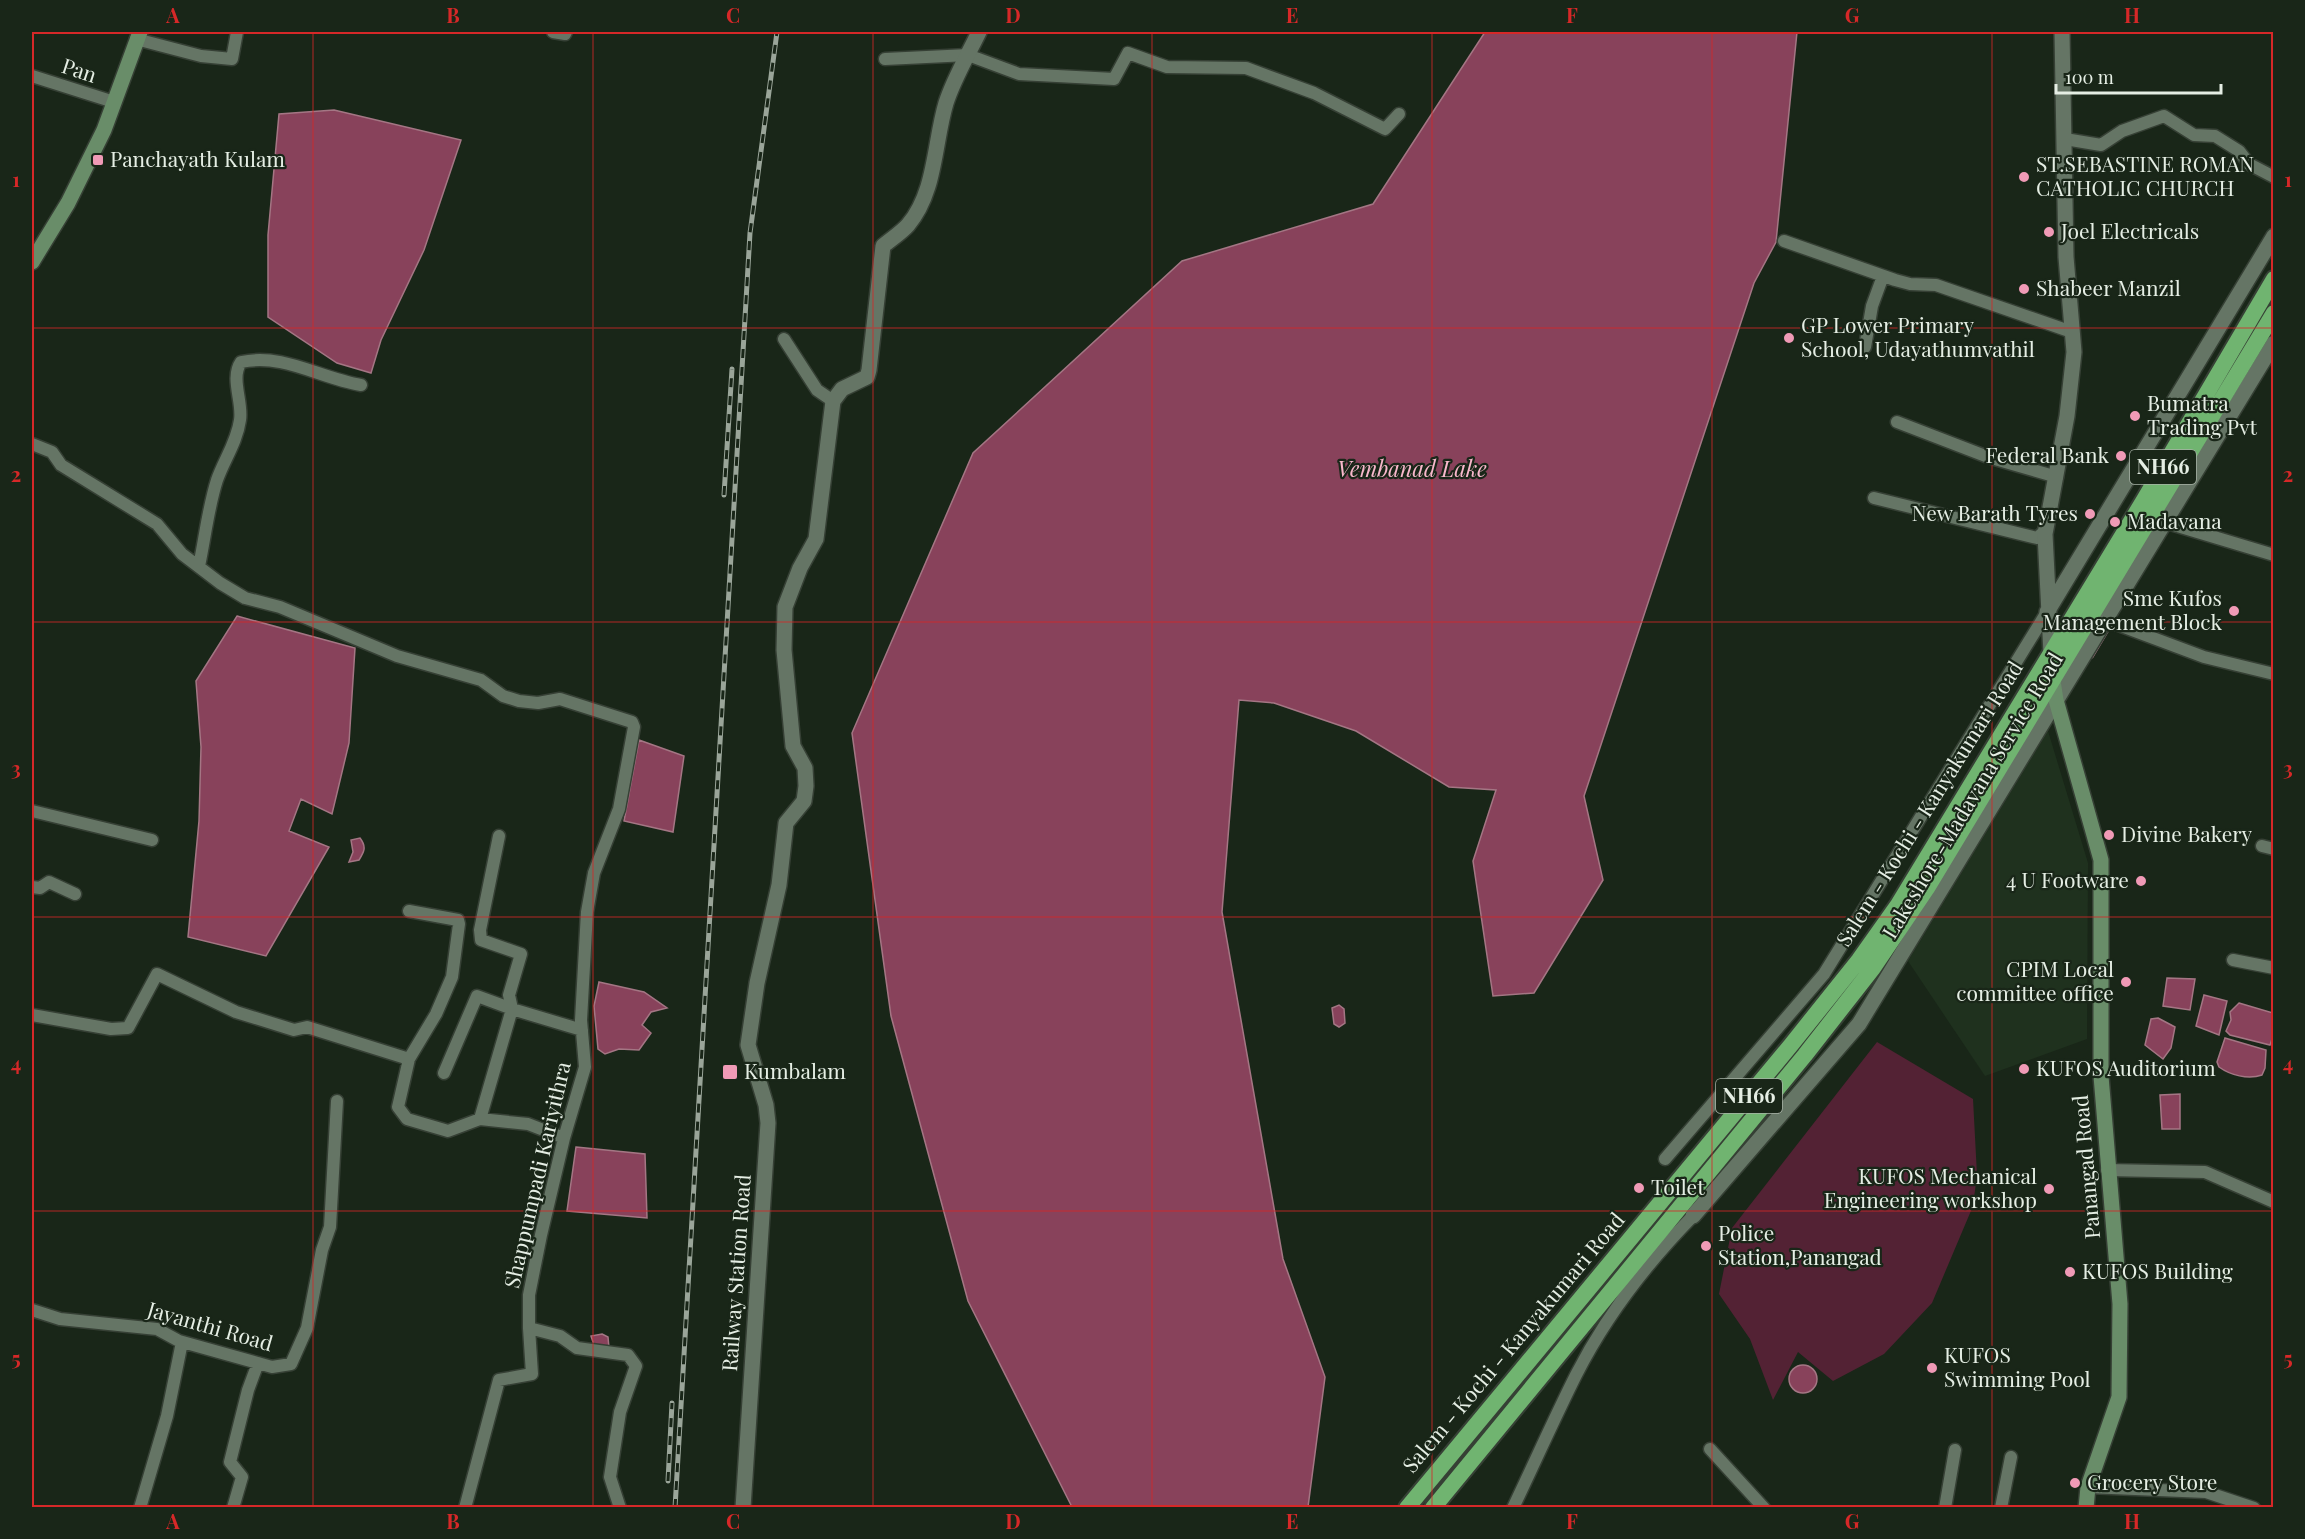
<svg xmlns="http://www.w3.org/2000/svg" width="2305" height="1539" font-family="'Playfair Display',serif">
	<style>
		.built { fill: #1f311e }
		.green { fill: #532234 }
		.water { fill: #88425b; stroke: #a47684; stroke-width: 1.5 }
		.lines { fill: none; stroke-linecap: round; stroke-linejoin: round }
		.stream { stroke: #a47684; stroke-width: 3 }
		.minor-casing { stroke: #364035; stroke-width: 15 }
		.tertiary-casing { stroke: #364035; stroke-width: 18 }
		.secondary-casing { stroke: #364035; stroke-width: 18 }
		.trunk-casing { stroke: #364035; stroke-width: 20 }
		.minor { stroke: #657565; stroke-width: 12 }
		.tertiary { stroke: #657565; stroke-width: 15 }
		.secondary { stroke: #698d69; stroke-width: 15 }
		.trunk { stroke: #70b470; stroke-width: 16 }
		.rail-casing { stroke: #9aa599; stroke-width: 5 }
		.rail { stroke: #192618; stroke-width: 3; stroke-dasharray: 9; stroke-linecap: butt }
		.grid { fill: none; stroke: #d62828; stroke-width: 1.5; stroke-opacity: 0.55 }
		.poi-dot { fill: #f09ab6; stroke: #192618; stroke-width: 2 }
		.labels { text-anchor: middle; stroke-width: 4.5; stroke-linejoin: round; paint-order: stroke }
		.shield { fill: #192618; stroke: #a8b2a7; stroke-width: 1.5 }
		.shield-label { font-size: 20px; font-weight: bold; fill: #e5eee4 }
		.street-label { font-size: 21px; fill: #e5eee4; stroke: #192618 }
		.poi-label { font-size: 21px; fill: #e5eee4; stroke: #192618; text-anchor: start }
		.water-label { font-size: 22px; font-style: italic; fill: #f9b8cc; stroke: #192618 }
		.neatline { fill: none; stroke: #d62828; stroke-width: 2 }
		.grid-label { font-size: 20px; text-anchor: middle; font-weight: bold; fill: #d62828 }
	</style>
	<rect width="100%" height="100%" fill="#192618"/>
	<path class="built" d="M2048,731L2088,863L2087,1039L1985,1076L1908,961Z"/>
	<path class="green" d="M1877,1042L1973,1099L1977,1175L1973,1206L1932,1303L1884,1354L1833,1381L1798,1352L1773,1400L1750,1339L1719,1294L1732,1228Z"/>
	<path class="water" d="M1485,32H1797L1776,242L1754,283L1584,796L1603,880L1534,993L1493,996L1473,861L1496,790L1449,787L1356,731L1274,703L1239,700L1222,912L1283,1259L1325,1377L1308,1507H1072L968,1301L891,1016L852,733L973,453L1182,261L1373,204Z
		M334,110L461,140L424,250L381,340L371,373L337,363L268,317V235L279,114Z
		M237,616L355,648L349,743L332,814L301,799L289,831L329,847L266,956L188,937L199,821L201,747L196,681Z
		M639,740L684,756L673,832L624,821Z
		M360,838C367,847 364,852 359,860L349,862L353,852L351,840Z
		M2167,978L2195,979L2190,1010L2163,1006Z
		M599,982L644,992L667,1008L651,1012L642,1025L651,1033L639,1050L619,1049L605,1054L598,1049L594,1006Z
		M2204,995L2227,1001L2219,1035L2196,1026Z
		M2239,1003L2273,1013V1036L2270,1045L2230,1035L2226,1031L2231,1020L2230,1012Z
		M1339,1005L1344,1009L1345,1023L1339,1027L1334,1024L1332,1008Z
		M2158,1018L2175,1027L2171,1048L2163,1059L2145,1045L2151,1019Z
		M2225,1038L2266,1050L2265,1068L2262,1075C2248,1080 2230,1075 2219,1067L2217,1062Z
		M2180,1094V1129H2162L2160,1095Z
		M576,1147L645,1154L647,1218L567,1211Z
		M602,1334L608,1337L609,1348H595L591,1336Z
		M1789 1379a14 14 0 1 1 28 0a14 14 0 1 1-28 0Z"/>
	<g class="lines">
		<path class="stream" d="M2092,657L2111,625"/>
		<g class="minor-casing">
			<path id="minor" d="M553,32L565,34L566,32
				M136,39L201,56L232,59L237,32
				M885,59L968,55L1019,74L1114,79L1128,53L1167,67L1246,68L1314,93L1385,129L1399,114
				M32,76L114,102
				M2065,139L2101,145L2122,131L2164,116L2194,135L2215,136L2239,151L2249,164L2274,177
				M1784,241L1895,280L1910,284L1936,285L2072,332
				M784,339L817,390L833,401
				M1865,347L1872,306L1883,276
				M1897,422L1988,457L2057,477
				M32,444L52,452L61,465L157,524L182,554L220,583L245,598L280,607L397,656L481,680L503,696L519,701L538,703L560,699L632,722L634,727L619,809L594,873L587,912L581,1020L585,1067L564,1138L541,1235L529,1295V1328L560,1336L577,1348L628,1355L636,1366L620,1412L610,1477L620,1508
				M1874,498L2037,538L2045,531
				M2164,522L2274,555
				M199,566C205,538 208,508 217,480C224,460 237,442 240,420C243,402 230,378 241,362C284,353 319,378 361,385
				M2105,620L2204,657L2274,674
				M32,811L152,840
				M499,836L480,930L481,940L521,954L509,995L512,1009L582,1030
				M2262,846L2274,849
				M32,887L40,888L49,882L75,894
				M409,911L458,920L459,924L452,977L436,1014L409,1059
				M2233,960L2274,968
				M32,1015L111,1029L128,1028L157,974L236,1012L294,1030L307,1027L409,1059L398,1107L407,1119L448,1131L480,1119L528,1124L564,1138
				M444,1073L477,996L512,1009L480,1119
				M1665,1159L1824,974L2047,612
				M2107,1170L2205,1172L2274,1202
				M32,1310L60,1319L157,1329L179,1341L272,1367L291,1364L307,1328L322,1250L330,1227L337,1101
				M1710,1449L1764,1508
				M2088,1487L2206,1492L2254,1508
				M140,1508L167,1416L182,1342
				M233,1508L242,1477L230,1462L248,1390L258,1363
				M465,1508L499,1380L532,1374L529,1328
				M1513,1508C1534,1464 1554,1419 1576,1375C1605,1318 1648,1262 1693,1216
				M1945,1508L1955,1450
				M2001,1508L2011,1457"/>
		</g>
		<g class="tertiary-casing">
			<path id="tertiary" d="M2047,612L2274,236
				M2051,654L2045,534L2067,416L2074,352L2066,257L2062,32
				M1693,1216L1859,1024L2274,343
				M743,1508L768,1123L766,1105L748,1045L757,983L779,885L786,823L804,801L806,786L805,768L793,746L784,650L785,607L800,568L816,539L833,401L842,389L867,377L869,370L883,246C891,239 901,233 908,225C936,192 934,143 946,103C954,78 968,55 979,32"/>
		</g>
		<g class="secondary-casing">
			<path id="secondary" d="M32,262L68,203L104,130L140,32
				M2053,681L2056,700L2101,860V1076L2120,1304L2119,1397L2088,1487L2086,1508"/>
		</g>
		<g class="trunk-casing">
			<path id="trunk" d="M1407,1508L1791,1045L1859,960L1898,905L2144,500L2274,279
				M1433,1508L1805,1055L1873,968L1927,888L2274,313"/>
		</g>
		<use href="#minor" class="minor"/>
		<use href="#tertiary" class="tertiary"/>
		<use href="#secondary" class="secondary"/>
		<use href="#trunk" class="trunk"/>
		<g class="rail-casing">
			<path id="rail" d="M724,495L732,369
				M668,1481L672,1403
				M675,1508L750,233L777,32"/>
		</g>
		<use href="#rail" class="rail"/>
	</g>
	<path class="grid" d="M313,32V1508M593,32V1508M873,32V1508M1152,32V1508M1432,32V1508M1712,32V1508M1992,32V1508M32,328H2274M32,622H2274M32,917H2274M32,1211H2274"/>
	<g class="poi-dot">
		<rect x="92" y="154" width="12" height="12" rx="3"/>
		<circle cx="2024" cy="177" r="6"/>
		<circle cx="2049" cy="232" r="6"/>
		<circle cx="2024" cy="289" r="6"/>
		<circle cx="1789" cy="338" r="6"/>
		<circle cx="2135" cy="416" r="6"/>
		<circle cx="2121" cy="456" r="6"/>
		<circle cx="2090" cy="514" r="6"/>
		<circle cx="2115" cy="522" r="6"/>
		<circle cx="2234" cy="611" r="6"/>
		<circle cx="2109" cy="835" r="6"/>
		<circle cx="2141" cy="881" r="6"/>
		<circle cx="2126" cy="982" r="6"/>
		<circle cx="2024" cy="1069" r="6"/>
		<rect x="722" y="1064" width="16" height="16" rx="3"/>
		<circle cx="1639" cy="1188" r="6"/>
		<circle cx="2049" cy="1189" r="6"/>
		<circle cx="1706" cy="1246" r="6"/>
		<circle cx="2070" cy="1272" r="6"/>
		<circle cx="1932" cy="1368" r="6"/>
		<circle cx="2075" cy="1483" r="6"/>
	</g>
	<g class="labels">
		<g class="shield">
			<rect x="2130" y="450" width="66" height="34" rx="4.5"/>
			<rect x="1716" y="1079" width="66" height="34" rx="4.5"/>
		</g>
		<g class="shield-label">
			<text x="2163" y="474">NH66</text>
			<text x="1749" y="1103">NH66</text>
		</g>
		<g class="street-label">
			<text transform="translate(79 71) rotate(18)" y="7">Pan</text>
			<text transform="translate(1973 796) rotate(-59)" y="7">Lakeshore-Madavana Service Road</text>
			<text transform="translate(1930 804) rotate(-58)" y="7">Salem - Kochi - Kanyakumari Road</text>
			<text transform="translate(2087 1167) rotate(-95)" y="7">Panangad Road</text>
			<text transform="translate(538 1175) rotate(-77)" y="7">Shappumpadi Kariyithra</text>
			<text transform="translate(737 1273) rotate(-86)" y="7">Railway Station Road</text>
			<text transform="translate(210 1327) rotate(16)" y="7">Jayanthi Road</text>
			<text transform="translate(1514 1343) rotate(-50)" y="7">Salem - Kochi - Kanyakumari Road</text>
		</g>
		<g class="poi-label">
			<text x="110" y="167">Panchayath Kulam</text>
			<text x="2036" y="172">ST.SEBASTINE ROMAN<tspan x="2036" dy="24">CATHOLIC CHURCH</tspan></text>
			<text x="2061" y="239">Joel Electricals</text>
			<text x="2036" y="296">Shabeer Manzil</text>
			<text x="1801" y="333">GP Lower Primary<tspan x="1801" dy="24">School, Udayathumvathil</tspan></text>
			<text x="2147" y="411">Bumatra<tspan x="2147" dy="24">Trading Pvt</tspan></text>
			<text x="2109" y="463" text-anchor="end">Federal Bank</text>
			<text x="2078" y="521" text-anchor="end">New Barath Tyres</text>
			<text x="2127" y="529">Madavana</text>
			<text x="2222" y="606" text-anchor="end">Sme Kufos<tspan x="2222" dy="24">Management Block</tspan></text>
			<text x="2121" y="842">Divine Bakery</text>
			<text x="2129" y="888" text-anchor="end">4 U Footware</text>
			<text x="2114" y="977" text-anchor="end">CPIM Local<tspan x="2114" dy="24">committee office</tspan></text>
			<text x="2036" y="1076">KUFOS Auditorium</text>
			<text x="744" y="1079">Kumbalam</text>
			<text x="2037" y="1184" text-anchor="end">KUFOS Mechanical<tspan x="2037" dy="24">Engineering workshop</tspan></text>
			<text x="1651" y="1195">Toilet</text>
			<text x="1718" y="1241">Police<tspan x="1718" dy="24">Station,Panangad</tspan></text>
			<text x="2082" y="1279">KUFOS Building</text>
			<text x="1944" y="1363">KUFOS<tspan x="1944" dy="24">Swimming Pool</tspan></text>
			<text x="2087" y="1490">Grocery Store</text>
		</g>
		<g class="water-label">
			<text x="1412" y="477">Vembanad Lake</text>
		</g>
	</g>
	<rect width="2305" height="1539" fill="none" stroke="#192618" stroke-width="66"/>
	<path d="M2056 84v9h165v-9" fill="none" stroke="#e5eee4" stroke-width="3"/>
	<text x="2065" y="84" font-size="18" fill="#e5eee4" stroke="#192618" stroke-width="4.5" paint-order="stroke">100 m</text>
	<rect x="33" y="33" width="2239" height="1473" class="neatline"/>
	<g class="grid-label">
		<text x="173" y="23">A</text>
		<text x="453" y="23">B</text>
		<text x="733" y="23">C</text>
		<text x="1013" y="23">D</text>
		<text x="1292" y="23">E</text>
		<text x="1572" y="23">F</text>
		<text x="1852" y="23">G</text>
		<text x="2132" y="23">H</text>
		<text x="16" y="187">1</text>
		<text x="2288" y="187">1</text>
		<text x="16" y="482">2</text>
		<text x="2288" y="482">2</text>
		<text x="16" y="776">3</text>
		<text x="2288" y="776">3</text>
		<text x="16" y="1071">4</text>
		<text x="2288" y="1071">4</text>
		<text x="16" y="1366">5</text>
		<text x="2288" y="1366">5</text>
		<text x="173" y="1529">A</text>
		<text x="453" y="1529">B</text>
		<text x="733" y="1529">C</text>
		<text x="1013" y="1529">D</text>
		<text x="1292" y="1529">E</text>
		<text x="1572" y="1529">F</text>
		<text x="1852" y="1529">G</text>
		<text x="2132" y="1529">H</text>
	</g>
</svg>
